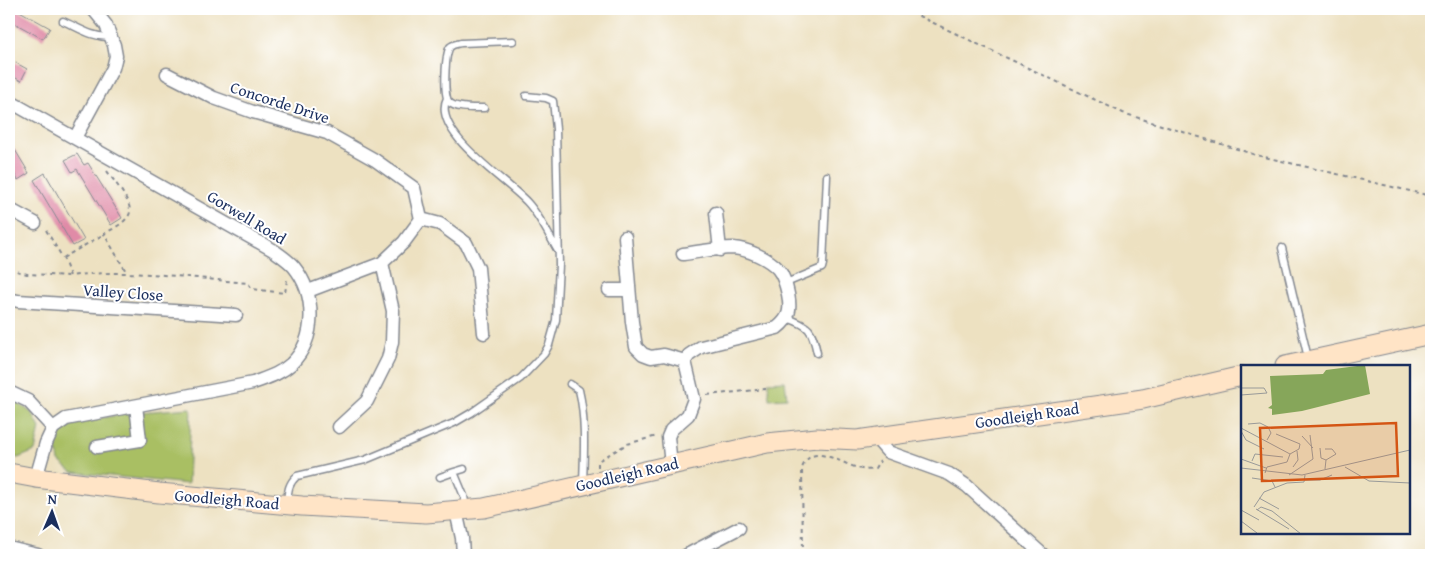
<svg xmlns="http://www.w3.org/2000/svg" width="1440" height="564" font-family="'Gentium Book Plus',serif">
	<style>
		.green { fill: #a9bf64; stroke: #627761 }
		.building { fill: #e08ba7 }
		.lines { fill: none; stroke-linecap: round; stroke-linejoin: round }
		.lane-casing { stroke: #848890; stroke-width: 9 }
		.street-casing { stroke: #848890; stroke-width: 15 }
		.secondary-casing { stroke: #848890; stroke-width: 21 }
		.path { stroke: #848890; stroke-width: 2; stroke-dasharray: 4 4; stroke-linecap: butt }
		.lane { stroke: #fff; stroke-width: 6 }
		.street { stroke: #fff; stroke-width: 12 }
		.secondary { stroke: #ffe4c6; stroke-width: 19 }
		.labels { text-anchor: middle; stroke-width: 4; stroke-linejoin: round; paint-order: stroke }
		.street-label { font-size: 16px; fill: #1b2f5e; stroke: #fff }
		.inset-road { fill: none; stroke: #999a99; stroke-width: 1 }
		.view { fill: #d45514; fill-opacity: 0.15; stroke: #d45514; stroke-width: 2.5 }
		.inset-edge { fill: none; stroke: #1b2f5e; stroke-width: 2.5 }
	</style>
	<rect width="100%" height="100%" fill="#fff"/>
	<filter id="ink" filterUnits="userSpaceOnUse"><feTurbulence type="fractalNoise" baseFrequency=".02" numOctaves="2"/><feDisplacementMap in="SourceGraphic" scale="10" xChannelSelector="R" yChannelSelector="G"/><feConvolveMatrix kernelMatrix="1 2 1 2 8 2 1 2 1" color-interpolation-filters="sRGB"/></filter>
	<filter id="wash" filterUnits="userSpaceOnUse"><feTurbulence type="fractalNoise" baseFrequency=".0096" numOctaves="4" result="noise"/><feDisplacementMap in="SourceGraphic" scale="20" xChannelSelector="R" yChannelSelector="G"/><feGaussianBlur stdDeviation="1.12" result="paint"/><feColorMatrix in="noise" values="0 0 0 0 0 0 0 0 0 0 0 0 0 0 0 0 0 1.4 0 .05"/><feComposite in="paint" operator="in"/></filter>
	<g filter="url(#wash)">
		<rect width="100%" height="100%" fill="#ede1c1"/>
		<path class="green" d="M785,381L787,398L769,399L768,382Z
			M9,397L32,413L40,428L35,451L18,458L9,456Z
			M191,408L188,484L72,472L59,461L55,441L64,428L85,421L128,413Z"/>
		<g id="blocks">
			<path class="building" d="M9,9H16L50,28L43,39L9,20Z
				M9,59L27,69L21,81L9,74Z
				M9,140L29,173L18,180L9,165Z
				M77,154L84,165L88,163L122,218L111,225L77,169L72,172L65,160Z
				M45,173L84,240L73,246L34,180Z"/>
		</g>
	</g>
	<g filter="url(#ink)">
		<use href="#blocks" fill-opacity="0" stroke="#848890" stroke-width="1"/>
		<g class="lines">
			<g class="lane-casing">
				<path id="lane" d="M63,21C79,28 93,38 111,37
					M447,98C430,132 507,180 527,202C540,216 548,234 558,251
					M484,108C474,108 455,109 449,102C443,96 445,54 450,47C453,44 457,44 461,43L513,41
					M1282,248L1308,358
					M786,283L822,268L823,264L827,176
					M787,318C810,326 812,329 817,353
					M570,384L579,390C586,419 584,453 583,483
					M454,472L464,469
					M440,477L454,472L464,496L466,508
					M287,503C288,491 288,484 297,476L365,460L454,423L471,413L521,378L544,354L549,345L556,320L559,265L556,129L553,101L546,98L526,96"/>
			</g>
			<g class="street-casing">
				<path id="street" d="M167,74L214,98L253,112L327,133L375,160L414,188L421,219L404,242L382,263L308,291
					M9,101L273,250C280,255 289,261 294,267C316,294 317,339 291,364C280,374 266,378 253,383L66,419L53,428L46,443L36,478
					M75,138L113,68L116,56L114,45L106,25L93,9
					M9,209L35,223
					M716,213L720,250
					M421,219L440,224L466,243L478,268L484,333
					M625,237L632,322L636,347L643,354L651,357L664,355L685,361
					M609,290H629
					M9,299L18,301L236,315
					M9,392L28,401L53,428
					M339,427L367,401L388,359L392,342L393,311L382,263
					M879,436L881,444L888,452L949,474L967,486L1043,555
					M97,447L140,440L136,406
					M671,464L668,437L671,430L688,415L694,399L685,361L689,355L701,347L777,328C790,318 791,309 788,294C786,285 784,276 778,269C768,258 747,249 733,248C717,248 699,252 683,254
					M456,511L462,538L463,555
					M9,548L38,555
					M687,555L739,528"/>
			</g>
			<g class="secondary-casing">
				<path id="secondary" d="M1285,366L1431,334
					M9,473L36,478L159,493L302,506L426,513L484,508L767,443L817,438L857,440L1143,399L1242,376"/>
			</g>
			<path class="path" d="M904,9L1123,113L1256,155L1431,196
				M107,171C113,180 135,205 129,215C124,224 112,229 104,234L127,273
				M46,230L64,260L70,276C126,268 191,278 248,283L252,289L285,293L287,280
				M63,258L104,234
				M9,269L27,274L70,276
				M707,395L766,389
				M598,467V461L627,444L657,436
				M803,555L802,468C804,463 807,458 812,456C825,451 846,465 858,468C864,470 869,470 875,469L880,461"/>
			<use href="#lane" class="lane"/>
			<use href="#street" class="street"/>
			<use href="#secondary" class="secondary"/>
		</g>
	</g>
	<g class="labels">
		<g class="street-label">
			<text transform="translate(280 102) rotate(18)" y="6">Concorde Drive</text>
			<text transform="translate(247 217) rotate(31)" y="6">Gorwell Road</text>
			<text transform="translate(123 292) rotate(4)" y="6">Valley Close</text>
			<text transform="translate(1027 415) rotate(-8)" y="6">Goodleigh Road</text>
			<text transform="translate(627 474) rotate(-13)" y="6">Goodleigh Road</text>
			<text transform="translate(227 499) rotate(5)" y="6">Goodleigh Road</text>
		</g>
	</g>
	<g transform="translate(1241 365)">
		<rect width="169" height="169" fill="#ede1c1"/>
		<path d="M124,0L129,29L61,46L31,50V44L27,43L31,40L29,11L82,9L85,5Z" fill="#86a65a"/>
		<path class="inset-road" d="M0,23H23L26,28L0,30M7,59L19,58L27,62L30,68L26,75M0,63L49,89L46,97L26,102L24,108M0,66L5,75L23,84M35,69L59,79L58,84L49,89M61,71L72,83M79,83L80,93L85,95M0,94L25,103M11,96L14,89L42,92M52,102L57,95L56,86M104,102L128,116L169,118M0,103L61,110L169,85M84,104L85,95L95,89L91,84H84M48,110L72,94L69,70M11,113L31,116L34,122M64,115H79L91,110M18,133L38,144M13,142L23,127L46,118L63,117L64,110M15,144L48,164M0,145L18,155M16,145L20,142L31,146L60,169M0,156L16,168"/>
		<path class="view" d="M155,58L157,111L21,116L19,63Z"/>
		<rect width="169" height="169" class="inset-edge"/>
	</g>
	<rect width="1440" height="564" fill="none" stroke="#fff" stroke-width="30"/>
	<g transform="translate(52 512) rotate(2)" stroke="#ffffff" stroke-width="4" paint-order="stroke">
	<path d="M0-4L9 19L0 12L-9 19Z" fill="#1b2f5e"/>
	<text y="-8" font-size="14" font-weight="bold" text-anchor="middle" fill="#1b2f5e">N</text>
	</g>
</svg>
